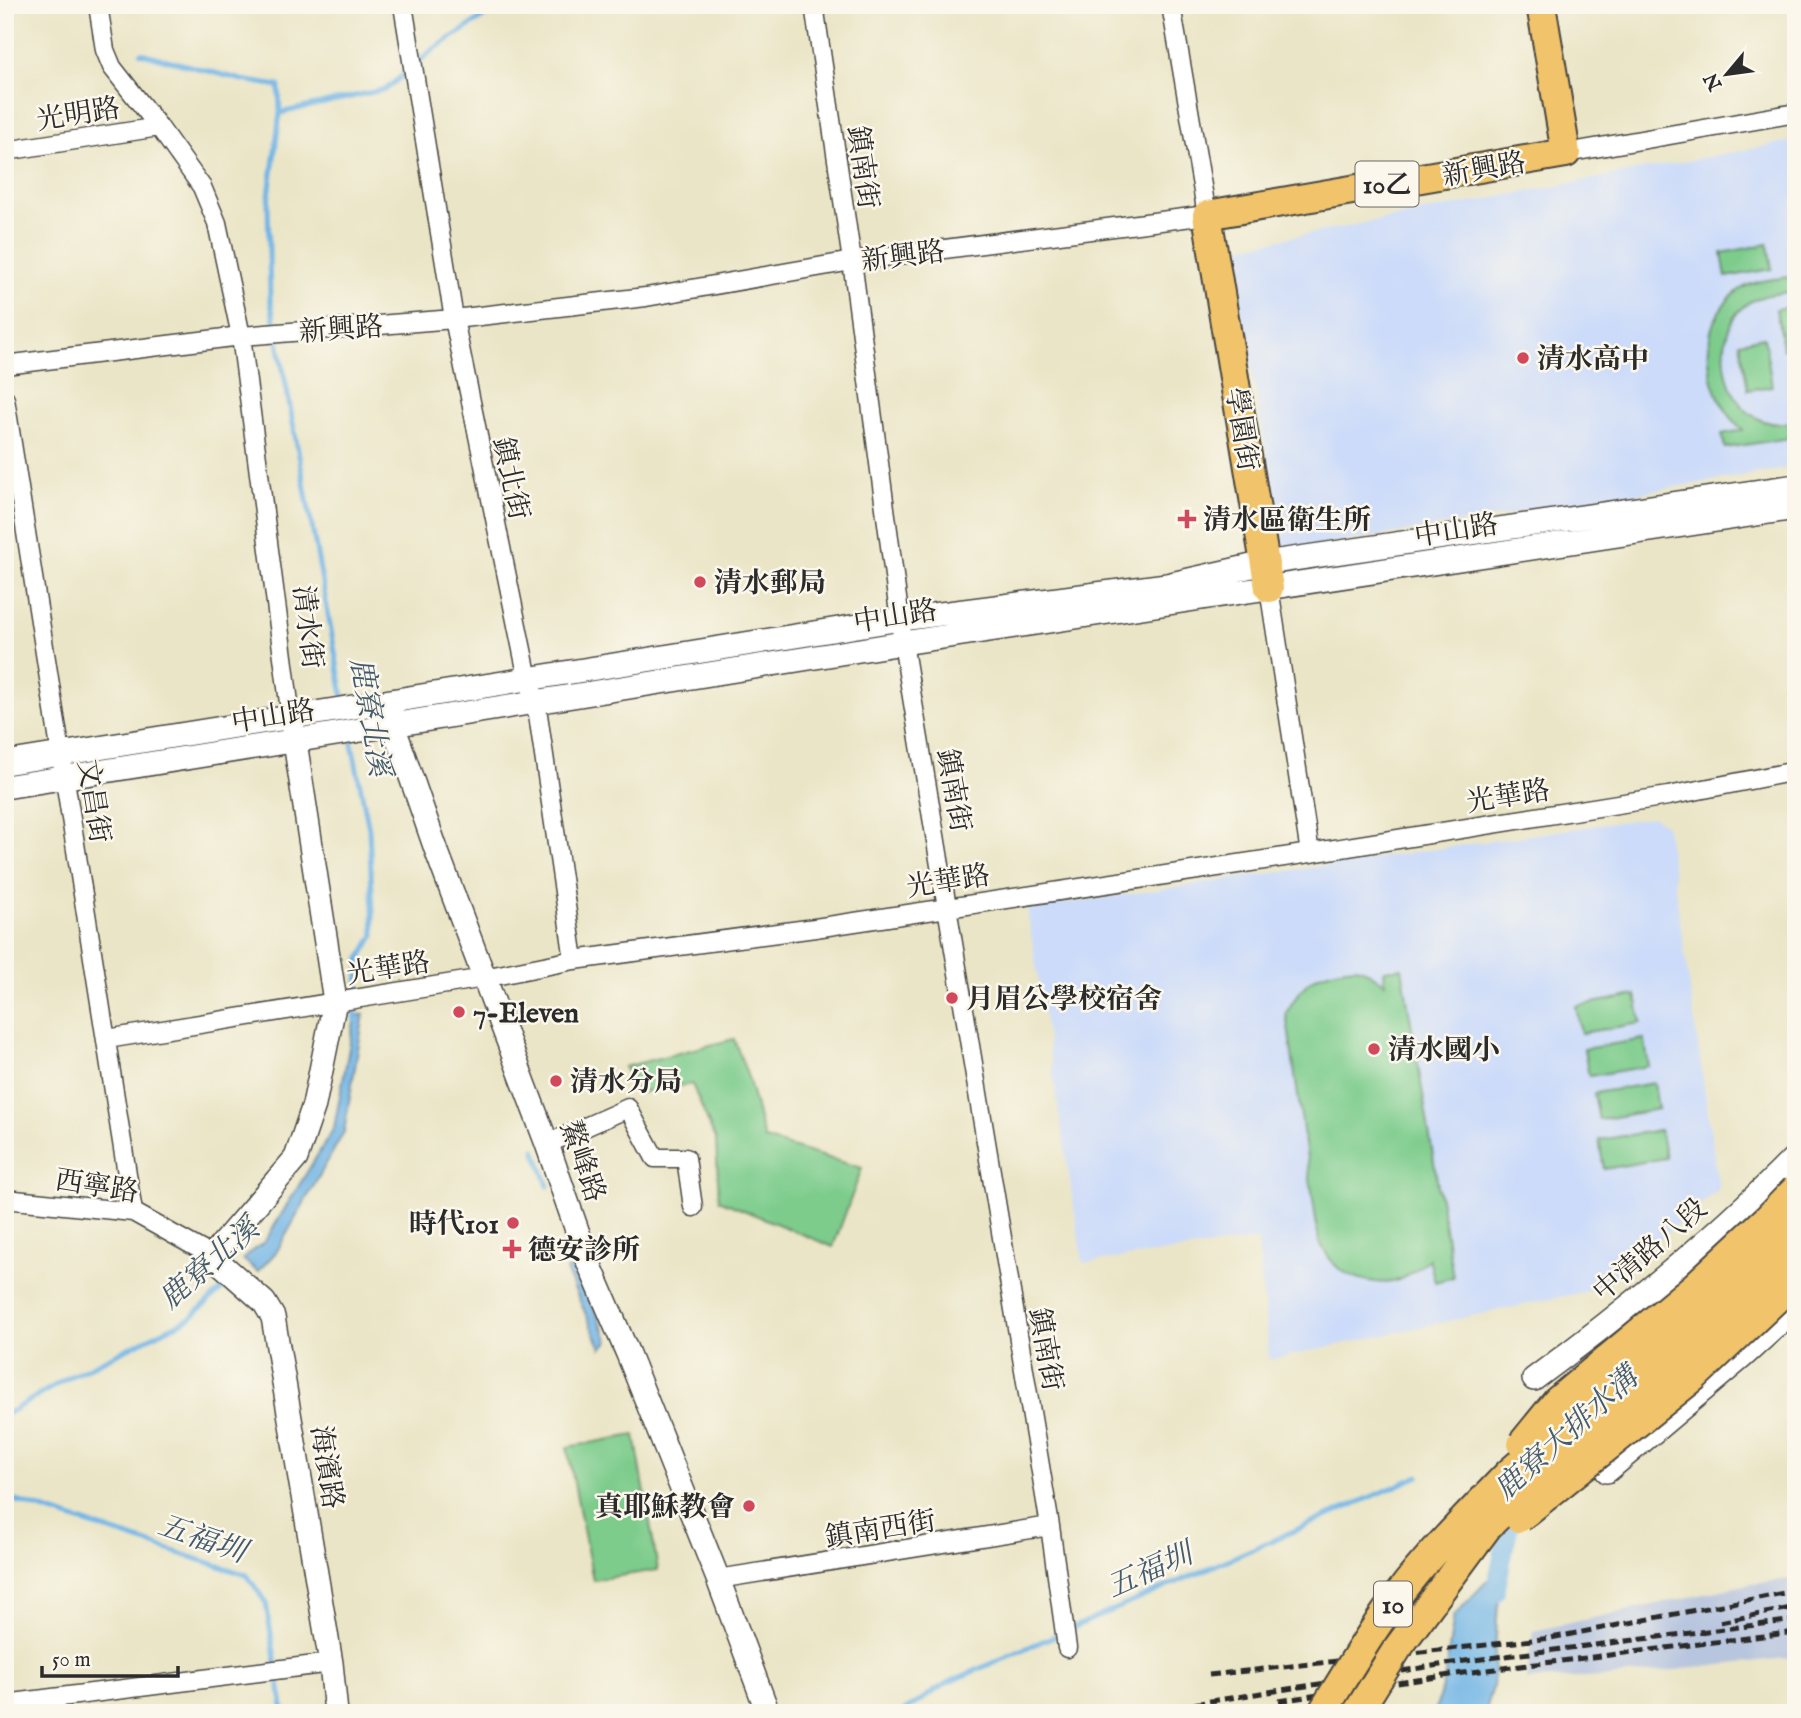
<svg xmlns="http://www.w3.org/2000/svg" width="1801" height="1718" font-family="'IM FELL English','Noto Serif TC',serif">
	<style>
		.built { fill: #ccdbf9 }
		.industrial { fill: #b8c5de }
		.green { fill: #7dcc8c; stroke: #547c5c; stroke-width: 2 }
		.water { fill: #6fb4e5; stroke: #4d7088; stroke-width: 2 }
		.lines { fill: none; stroke-linecap: round; stroke-linejoin: round }
		.stream { stroke: #6fb4e5; stroke-width: 5 }
		.canal { stroke: #6fb4e5; stroke-width: 19 }
		.minor-casing { stroke: #484742; stroke-width: 21 }
		.tertiary-casing { stroke: #484742; stroke-width: 26 }
		.primary-casing { stroke: #484742; stroke-width: 32 }
		.minor { stroke: #fff; stroke-width: 18 }
		.tertiary { stroke: #fff; stroke-width: 23 }
		.primary { stroke: #f1c36a; stroke-width: 28 }
		.rail { stroke: #2b2b2b; stroke-width: 5; stroke-dasharray: 10 5; stroke-linecap: butt }
		.primary-bridge-casing { stroke: #484742; stroke-width: 32; stroke-linecap: butt }
		.primary-bridge { stroke: #f1c36a; stroke-width: 28 }
		.poi-dot { fill: #d1495b; stroke: #fbf7ec; stroke-width: 2.5 }
		.labels { text-anchor: middle; stroke-width: 5; stroke-linejoin: round; paint-order: stroke }
		.shield { fill: #fbf7ec; stroke: #696865; stroke-width: 2 }
		.shield-label { font-size: 26px; font-weight: bold; fill: #2b2b2b }
		.street-label { font-size: 28px; fill: #2b2b2b; stroke: #fbf7ec }
		.poi-label { font-size: 28px; font-weight: bold; fill: #2b2b2b; stroke: #fbf7ec; text-anchor: start }
		.water-label { font-size: 30px; font-style: italic; fill: #435b6c; stroke: #fbf7ec }
	</style>
	<rect width="100%" height="100%" fill="#fbf7ec"/>
	<filter id="ink" filterUnits="userSpaceOnUse"><feTurbulence type="fractalNoise" baseFrequency=".0143" numOctaves="2"/><feDisplacementMap in="SourceGraphic" scale="14" xChannelSelector="R" yChannelSelector="G"/><feConvolveMatrix kernelMatrix="1 2 1 2 8 2 1 2 1" color-interpolation-filters="sRGB"/></filter>
	<filter id="wash" filterUnits="userSpaceOnUse"><feTurbulence type="fractalNoise" baseFrequency=".00686" numOctaves="4" result="noise"/><feDisplacementMap in="SourceGraphic" scale="28" xChannelSelector="R" yChannelSelector="G"/><feGaussianBlur stdDeviation="1.57" result="paint"/><feColorMatrix in="noise" values="0 0 0 0 0 0 0 0 0 0 0 0 0 0 0 0 0 1.4 0 .05"/><feComposite in="paint" operator="in"/></filter>
	<g filter="url(#wash)">
		<rect width="100%" height="100%" fill="#eae5c6"/>
		<path class="built" d="M1796,140V467L1284,552L1230,249Z
			M1654,817L1666,825L1719,1189L1602,1288L1269,1360L1258,1240L1083,1263L1027,909Z"/>
		<path class="industrial" d="M1796,1578V1657L1609,1677L1526,1680L1533,1631L1745,1585Z"/>
		<path class="green" d="M1768,244L1772,269L1726,277L1722,253Z
			M1796,276V291C1778,294 1758,294 1744,306C1712,332 1721,402 1759,419C1771,425 1782,424 1796,421V437L1725,448L1722,434L1743,430C1705,397 1692,324 1738,291C1754,279 1777,279 1796,276Z
			M1796,305V347L1783,349L1776,309Z
			M1764,337L1772,386L1748,390L1740,342Z
			M1356,967L1365,970L1385,983L1384,970L1402,968L1453,1277L1435,1282L1429,1259C1419,1268 1406,1279 1392,1282C1385,1284 1376,1282 1369,1281C1341,1275 1333,1267 1319,1241L1286,1013C1306,979 1315,971 1356,967Z
			M1636,995L1641,1023L1581,1033L1576,1006Z
			M734,1039L749,1080L764,1139L862,1168L833,1247L719,1200L716,1141L692,1084L639,1093L624,1067Z
			M1644,1039L1649,1066L1589,1076L1584,1049Z
			M1654,1083L1658,1109L1599,1120L1594,1093Z
			M1660,1130L1666,1158L1604,1169L1599,1140Z
			M635,1435L658,1570L593,1580L567,1447Z"/>
		<path class="water" d="M364,1014L344,1132L277,1251L258,1272L243,1259L265,1241L334,1128L355,1016Z
			M575,1267L609,1341L601,1348L566,1270Z
			M1500,1567L1493,1687L1485,1713H1435L1445,1676L1454,1616Z"/>
		<g class="lines">
			<path class="stream" d="M141,53L242,80L279,86L280,113
				M417,63L434,49L502,5
				M344,701L270,298L268,203L280,113L386,89L410,69
				M351,739L369,829L374,935L360,959L355,1020
				M535,1149L548,1186
				M5,1415L71,1376L190,1318L230,1282
				M5,1497L247,1575L266,1603L284,1713
				M901,1713L947,1683L1419,1476"/>
			<path class="canal" d="M1495,1593L1511,1516L1521,1507"/>
		</g>
	</g>
	<g filter="url(#ink)">
		<g class="lines">
			<g class="minor-casing">
				<path id="minor" d="M98,5L105,50L112,67L159,127L202,187L217,223L241,336L291,718
					M403,5L454,319L528,679L536,701L574,960
					M814,5L852,261L903,643L1050,1526L1067,1648
					M5,151L159,127
					M1566,153L1796,113
					M5,365L241,336L454,319L646,297L852,261L1207,215L1171,5
					M5,399L133,1212
					M1269,588L1310,853
					M107,1039L484,978L574,960L815,928L1310,853L1668,796L1796,771
					M547,1144L628,1108L655,1158H686L693,1207
					M5,1199L133,1212L212,1256
					M718,1579L1050,1526
					M5,1704L331,1663"/>
			</g>
			<g class="tertiary-casing">
				<path id="tertiary" d="M391,711L393,725L437,852L547,1144L587,1259L628,1354L718,1579L768,1713
					M293,729L335,1001L314,1105L296,1158L212,1256L264,1302L273,1317L331,1663L336,1713
					M5,763L901,619L1167,585L1265,563L1796,486
					M5,787L903,643L1796,508
					M1534,1379C1626,1311 1716,1238 1796,1156
					M1607,1471L1742,1357L1796,1308"/>
			</g>
			<g class="primary-casing">
				<path id="primary" d="M1269,588L1207,215L1566,153L1541,5"/>
			</g>
			<use href="#minor" class="minor"/>
			<use href="#tertiary" class="tertiary"/>
			<use href="#primary" class="primary"/>
			<path class="rail" d="M1720,1622L1796,1607
				M1209,1675L1551,1638L1789,1592
				M1279,1701L1463,1673L1796,1632
				M1135,1713L1465,1661L1796,1620"/>
			<g class="primary-bridge-casing">
				<path id="primary-bridge" d="M1522,1444L1557,1401L1695,1286L1767,1219L1796,1189
					M1519,1518L1694,1377L1796,1280
					M1322,1713C1352,1664 1381,1614 1418,1570C1447,1536 1479,1504 1510,1472L1748,1265L1796,1218
					M1357,1713L1397,1649L1488,1526L1563,1454L1642,1389L1796,1254"/>
			</g>
			<use href="#primary-bridge" class="primary-bridge"/>
		</g>
	</g>
	<g class="poi-dot">
		<circle cx="1523" cy="358" r="7"/>
		<path d="M1183.5 508.5h7v7h7v7h-7v7h-7v-7h-7v-7h7z"/>
		<circle cx="700" cy="582" r="7"/>
		<circle cx="952" cy="998" r="7"/>
		<circle cx="459" cy="1012" r="7"/>
		<circle cx="1374" cy="1049" r="7"/>
		<circle cx="556" cy="1081" r="7"/>
		<circle cx="513" cy="1223" r="7"/>
		<path d="M508.5 1238.5h7v7h7v7h-7v7h-7v-7h-7v-7h7z"/>
		<circle cx="749" cy="1506" r="7"/>
	</g>
	<g class="labels">
		<g class="shield">
			<rect x="1355.5" y="161.5" width="63" height="45" rx="5"/>
			<rect x="1374" y="1581.5" width="38" height="45" rx="5"/>
		</g>
		<g class="shield-label">
			<text x="1387" y="193">10乙</text>
			<text x="1393" y="1613">10</text>
		</g>
		<g class="street-label">
			<text transform="translate(78 113) rotate(-9)" y="10">光明路</text>
			<text transform="translate(864 167) rotate(82)" y="10">鎮南街</text>
			<text transform="translate(1484 168) rotate(-10)" y="10">新興路</text>
			<text transform="translate(903 255) rotate(-7)" y="10">新興路</text>
			<text transform="translate(341 328) rotate(-4)" y="10">新興路</text>
			<text transform="translate(1243 429) rotate(81)" y="10">學園街</text>
			<text transform="translate(512 478) rotate(78)" y="10">鎮北街</text>
			<text transform="translate(1456 529) rotate(-9)" y="10">中山路</text>
			<text transform="translate(895 615) rotate(-9)" y="10">中山路</text>
			<text transform="translate(309 627) rotate(83)" y="10">清水街</text>
			<text transform="translate(273 715) rotate(-9)" y="10">中山路</text>
			<text transform="translate(955 790) rotate(80)" y="10">鎮南街</text>
			<text transform="translate(1508 795) rotate(-9)" y="10">光華路</text>
			<text transform="translate(95 801) rotate(81)" y="10">文昌街</text>
			<text transform="translate(948 880) rotate(-9)" y="10">光華路</text>
			<text transform="translate(388 967) rotate(-9)" y="10">光華路</text>
			<text transform="translate(584 1161) rotate(71)" y="10">鰲峰路</text>
			<text transform="translate(97 1185) rotate(9)" y="10">西寧路</text>
			<text transform="translate(1649 1249) rotate(-41)" y="10">中清路八段</text>
			<text transform="translate(1047 1349) rotate(80)" y="10">鎮南街</text>
			<text transform="translate(328 1467) rotate(81)" y="10">海濱路</text>
			<text transform="translate(880 1528) rotate(-9)" y="10">鎮南西街</text>
		</g>
		<g class="poi-label">
			<text x="1537" y="368">清水高中</text>
			<text x="1203" y="529">清水區衛生所</text>
			<text x="714" y="592">清水郵局</text>
			<text x="966" y="1008">月眉公學校宿舍</text>
			<text x="473" y="1022">7-Eleven</text>
			<text x="1388" y="1059">清水國小</text>
			<text x="570" y="1091">清水分局</text>
			<text x="499" y="1233" text-anchor="end">時代101</text>
			<text x="528" y="1259">德安診所</text>
			<text x="735" y="1516" text-anchor="end">真耶穌教會</text>
		</g>
		<g class="water-label">
			<text transform="translate(371 717) rotate(80)" y="10">鹿寮北溪</text>
			<text transform="translate(209 1263) rotate(-41)" y="10">鹿寮北溪</text>
			<text transform="translate(1566 1433) rotate(-42)" y="10">鹿寮大排水溝</text>
			<text transform="translate(202 1538) rotate(19)" y="10">五福圳</text>
			<text transform="translate(1149 1570) rotate(-24)" y="10">五福圳</text>
		</g>
	</g>
	<rect width="1801" height="1718" fill="none" stroke="#fbf7ec" stroke-width="28"/>
	<g transform="translate(1727 74) rotate(241)" stroke="#fbf7ec" stroke-width="5" paint-order="stroke">
	<path d="M0-5L12 26L0 18L-12 26Z" fill="#2b2b2b"/>
	<text y="-10" font-size="19" font-weight="bold" text-anchor="middle" fill="#2b2b2b">N</text>
	</g>
	<path d="M42 1666v10h136v-10" fill="none" stroke="#2b2b2b" stroke-width="3.5"/>
	<text x="52" y="1666" font-size="21" fill="#2b2b2b" stroke="#fbf7ec" stroke-width="5" paint-order="stroke">50 m</text>
</svg>
